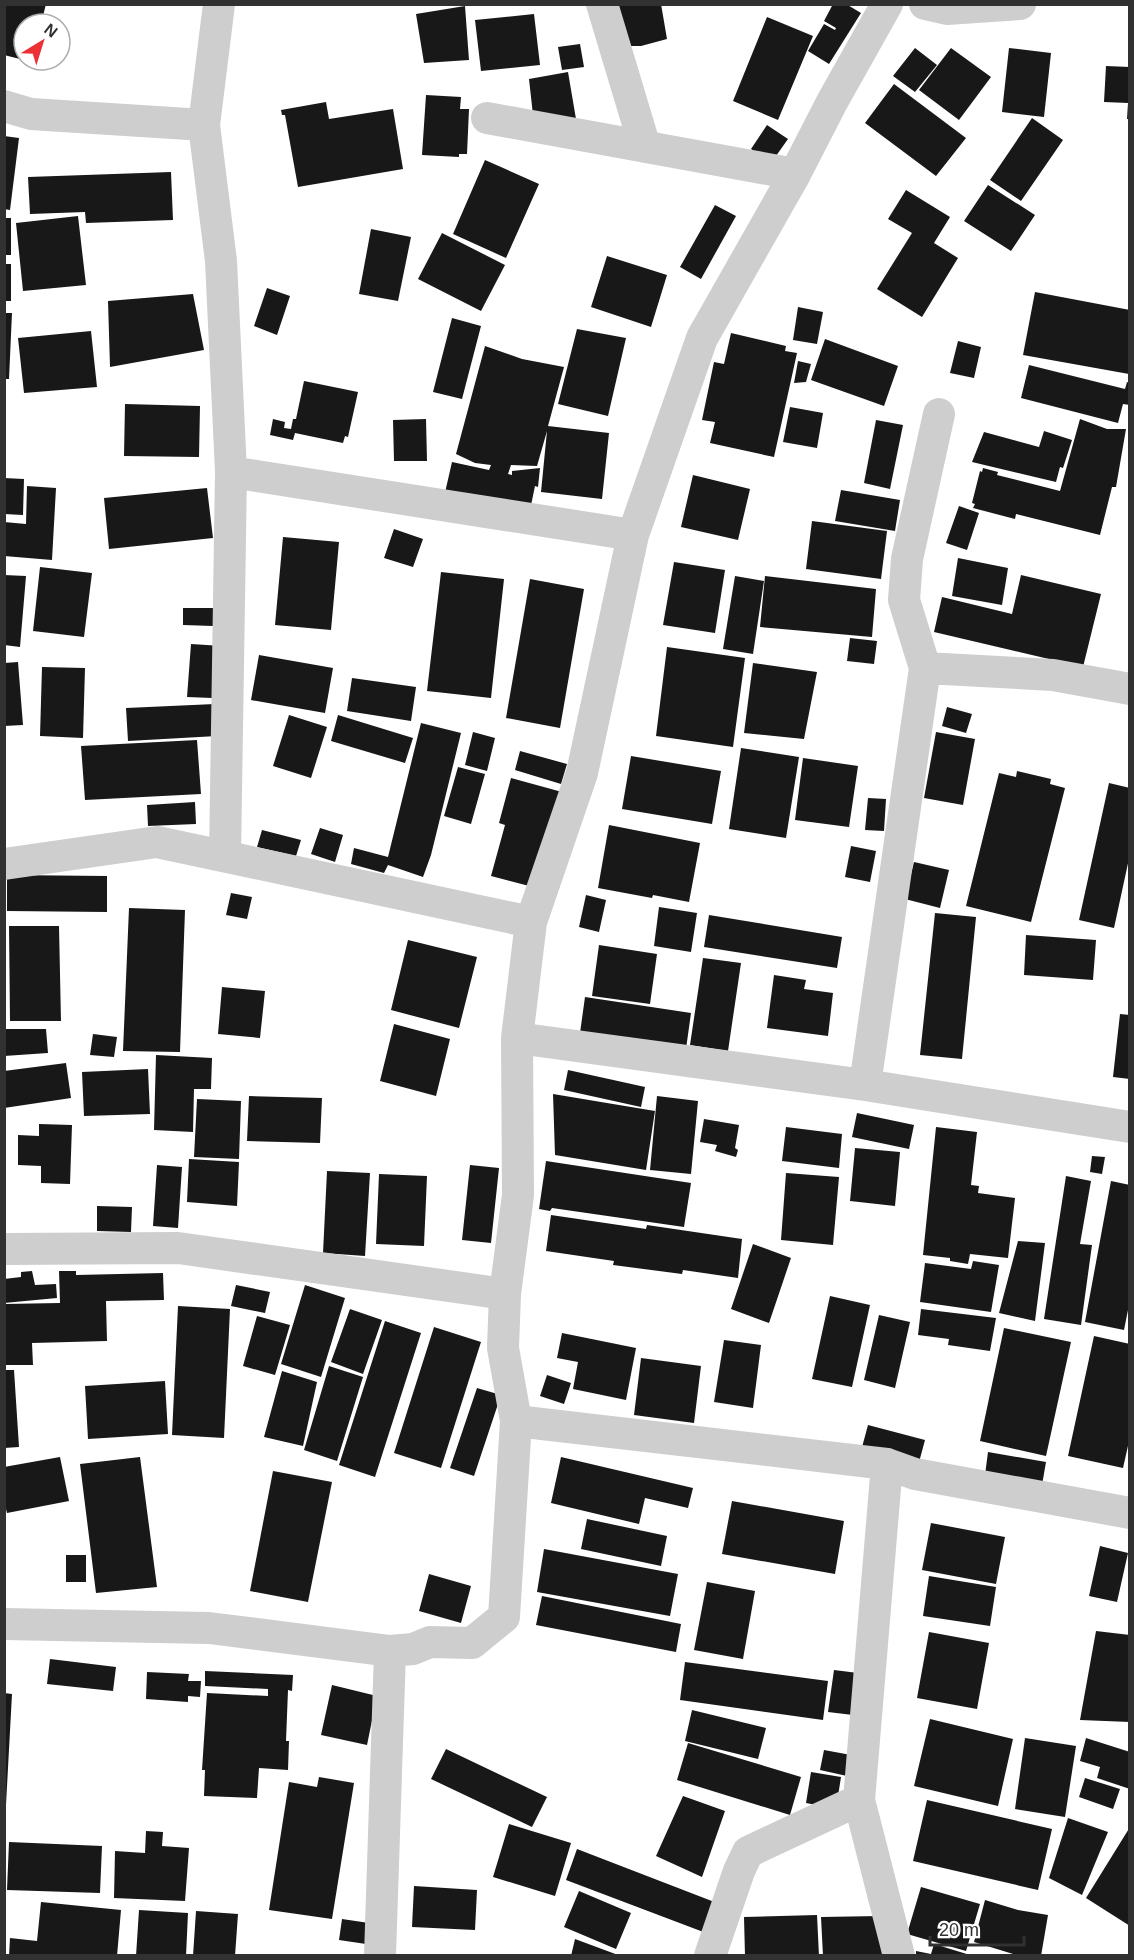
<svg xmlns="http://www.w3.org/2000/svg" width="1134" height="1960" font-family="Helvetica,sans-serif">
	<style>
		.building { fill: #181818 }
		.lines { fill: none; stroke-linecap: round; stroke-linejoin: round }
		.minor { stroke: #cecece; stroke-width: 32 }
	</style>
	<rect width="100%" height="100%" fill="#fff"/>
	<path class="building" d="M4,4H46L41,24H24V60L4,55Z
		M615,4H661L667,39L641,46H622Z
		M833,4H846L861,13L829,64L808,51L824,24L835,30L836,28L824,21Z
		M465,6L469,60L424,63L416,14Z
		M534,14L540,65L481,71L475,20Z
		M767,17L813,36L778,120L733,101Z
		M580,44L584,67L562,70L558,47Z
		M915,48L937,65L915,92L893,76Z
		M951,48L991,77L959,120L919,90Z
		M1009,48L1051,53L1044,117L1002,112Z
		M1106,66L1130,67V119H1127L1128,103L1104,102Z
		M568,72L576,119L534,124L529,79Z
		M894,84L966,138L936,176L865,123Z
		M426,95L461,97L460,109H469L467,154H459V157L422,155Z
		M326,102L329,119L393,109L403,169L298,187L285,115H282L281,110Z
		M1032,118L1063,140L1021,201L990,180Z
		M767,125L788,139L771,163L751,149Z
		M4,136L19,138L10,210L4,209Z
		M485,160L539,184L506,258L453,234Z
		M171,172L173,220L86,223L85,212L30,214L28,177Z
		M988,185L1035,215L1011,251L964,221Z
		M906,190L950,217L934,243L958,258L922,317L877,289L912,233L888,219Z
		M715,205L736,216L701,279L680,267Z
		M78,216L86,285L23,291L16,223Z
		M4,218H11V255H4Z
		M371,229L411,237L398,301L359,294Z
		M442,233L505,265L481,311L418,279Z
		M607,256L667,275L651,327L591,307Z
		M4,264H11V301H4Z
		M267,288L290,296L277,335L254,326Z
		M1035,292L1130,310L1129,374L1023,355Z
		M193,294L204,350L110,367L108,301Z
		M798,307L823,312L817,344L793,340Z
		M4,313H12L9,379H4Z
		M452,318L481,326L462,399L433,392Z
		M577,329L626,338L608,416L558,404Z
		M91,331L97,387L24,393L18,338Z
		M731,333L786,346L785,351L797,353L774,457L710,443L715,422L702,420L714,362L724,364Z
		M825,339L898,366L884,406L811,380Z
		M958,341L981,347L974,378L950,373Z
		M485,346L522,359L564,367L548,426L609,433L602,499L541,492L547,431L537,466L511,465L508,474L512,475V471L540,468L538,487L535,486L529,515L444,497L452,462L489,470L491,465L475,463L456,454Z
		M798,361L811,364L806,382L794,383Z
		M1029,365L1125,389L1127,382L1130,383V405L1123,404L1118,423L1021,398Z
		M304,381L358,392L348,437L345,436L343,443L295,433L293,440L270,435L273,419L285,422L284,428L291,429L293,419H296Z
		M125,404L200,406L199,457L124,456Z
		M790,407L823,413L817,448L783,442Z
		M426,419L427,461H394L393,420Z
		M1080,419L1107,429H1126L1116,487H1112L1100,535L1016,514L1015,519L973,508L975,504L972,503L980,471L982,472L983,468L998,472L997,475L1060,491Z
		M876,420L903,425L890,489L864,483Z
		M1044,431L1072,440L1063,468L1060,467L1056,482L972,462L984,432L1039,447Z
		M693,475L750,489L738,540L681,527Z
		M4,478L24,479L23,515L4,514Z
		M27,486L56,488L52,560L4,556V522L26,524Z
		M207,488L213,538L109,549L104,498Z
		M841,490L900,500L895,531L835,521Z
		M959,506L979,513L967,550L946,543Z
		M812,521L887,531L881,579L806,569Z
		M394,529L423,539L413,567L384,558Z
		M283,537L339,542L331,630L275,625Z
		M958,558L1008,568L1002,605L952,596Z
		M674,562L725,570L715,633L663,625Z
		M40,567L92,573L84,637L33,631Z
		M441,572L504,579L491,698L427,691Z
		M4,575L26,576L20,647L4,645Z
		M1021,575L1101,594L1083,667L934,632L942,597L1012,614Z
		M735,576L764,581L753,654L723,649Z
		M765,576L876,589L872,637L760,627Z
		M530,579L584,589L560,728L506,718Z
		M183,608H214L213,626L183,625Z
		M850,638L877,641L874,664L847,661Z
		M191,644L222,646L212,698L187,697Z
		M667,647L745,658L733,747L656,736Z
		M259,655L333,668L325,713L251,700Z
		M18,662L23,725L4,726V663Z
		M753,663L817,672L804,739L744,733Z
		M42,667L85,668L83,738L40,736Z
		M352,678L416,687L411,721L347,711Z
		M215,704L217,736L128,741L126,708Z
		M947,707L972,714L966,733L942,726Z
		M289,715L327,727L311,778L273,766Z
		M338,715L413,738L405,763L331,741Z
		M421,723L461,733L431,855L423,877L388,865L384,873L351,864L354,848L388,857Z
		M473,732L495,738L487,771L465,765Z
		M936,732L975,739L963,805L924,798Z
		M197,740L201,794L85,800L81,746Z
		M741,748L799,757L786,838L729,829Z
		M520,751L567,764L561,784L515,770Z
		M631,756L721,771L712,824L622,809Z
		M803,758L858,766L849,827L795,820Z
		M458,767L485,774L471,824L444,816Z
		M1017,771L1051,779L1050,784L1065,788L1031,922L966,906L999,773L1016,777Z
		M511,778L562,792L537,888L491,876L505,825L499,823Z
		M1109,783L1130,788V854L1114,928L1079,920Z
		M868,798L886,799L884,831L865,830Z
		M195,802L196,824L148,826L147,805Z
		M609,825L700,843L689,902L653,895L652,898L598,888Z
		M320,828L343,835L335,862L311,854Z
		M262,830L301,840L296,856L257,847Z
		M851,846L876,851L870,882L845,877Z
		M914,862L949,870L940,908L905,899Z
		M7,875L107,876V912L7,911Z
		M231,893L252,897L247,919L226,915Z
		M586,895L606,900L599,932L579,927Z
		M659,907L697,913L691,952L654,946Z
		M129,908L185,910L180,1052L123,1051Z
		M935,913L976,917L962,1059L920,1055Z
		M709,915L842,937L837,968L704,947Z
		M9,926H59L61,1021H10Z
		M1026,935L1096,940L1093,980L1024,975Z
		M408,940L477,957L459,1028L391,1010Z
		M599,945L657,954L650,1004L592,996Z
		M703,958L741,963L728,1051L690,1045Z
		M774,975L806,980L804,989L833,993L828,1036L767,1028Z
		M222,987L265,991L260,1038L218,1034Z
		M585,997L691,1013L686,1049L580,1033Z
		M1120,1014L1130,1015V1079L1113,1077Z
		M394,1024L450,1039L436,1096L380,1081Z
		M4,1029H46L48,1053L4,1056Z
		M93,1034L117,1037L114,1057L90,1055Z
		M156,1055L212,1058L211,1089H194L193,1132L154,1130Z
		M66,1063L71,1098L4,1108V1071Z
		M148,1069L150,1114L84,1116L82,1072Z
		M568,1070L645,1087L641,1107L564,1090Z
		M553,1094L655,1111L646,1170L555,1155Z
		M249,1096L322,1098L320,1143L247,1141Z
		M657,1096L698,1101L691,1174L650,1170Z
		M197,1099L241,1101L239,1159L194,1157Z
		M857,1113L914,1125L909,1149L852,1137Z
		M704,1119L739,1125L735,1148L738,1150L736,1157L715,1151L717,1145L700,1142Z
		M39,1124L72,1125L70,1184L41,1183V1166L18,1165V1135L39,1136Z
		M786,1127L842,1134L839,1168L782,1161Z
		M936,1127L977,1132L971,1185L979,1186L978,1193L1015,1198L1008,1258L970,1254L968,1264L950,1261V1258L923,1255Z
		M855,1148L900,1152L895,1206L850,1201Z
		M1092,1156L1105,1157L1102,1174L1090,1172Z
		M189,1159L239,1162L237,1206L187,1202Z
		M546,1161L691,1183L684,1227L552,1208L550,1211L539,1209Z
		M157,1165L182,1167L178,1228L153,1226Z
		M470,1165L499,1168L491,1243L462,1240Z
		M327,1171L370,1173L365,1256L323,1253Z
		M786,1173L839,1177L833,1245L781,1240Z
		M379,1174L427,1176L424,1246L376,1244Z
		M1066,1176L1091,1181L1080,1244L1092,1245L1081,1325L1044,1319Z
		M1111,1181L1130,1185V1300L1124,1330L1085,1322Z
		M97,1206L132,1207L131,1232L97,1231Z
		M551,1215L646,1229L647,1225L742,1239L738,1278L683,1270L682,1274L613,1265L614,1261L546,1251Z
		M1018,1241L1045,1243L1035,1321L999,1313Z
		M753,1244L791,1258L769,1323L731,1309Z
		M973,1261L999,1265L991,1312L920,1302L925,1263L971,1269Z
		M32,1271L35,1285L56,1284L57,1298L4,1303V1279L21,1277V1272Z
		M59,1271H76V1275L163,1273L164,1300L106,1301L107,1341L32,1343L33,1365H4V1304L60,1303Z
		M236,1285L270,1292L265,1313L231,1306Z
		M305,1285L345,1298L321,1377L281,1364Z
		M830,1296L870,1305L852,1387L812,1379Z
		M178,1306L230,1309L224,1438L172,1435Z
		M350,1309L382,1320L363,1374L331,1362Z
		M921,1309L996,1318L990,1351L948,1345L949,1339L918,1335Z
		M879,1315L910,1322L895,1388L864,1380Z
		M257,1316L290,1325L275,1375L243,1366Z
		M385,1321L421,1333L375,1477L339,1465Z
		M434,1327L481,1342L441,1468L394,1453Z
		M1004,1328L1071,1342L1046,1456L980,1441Z
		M562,1333L636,1348L626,1400L573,1389L578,1362L557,1358Z
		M1094,1336L1130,1344V1437L1123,1468L1068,1456Z
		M724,1340L761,1345L753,1408L714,1402Z
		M641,1358L701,1366L694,1423L634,1415Z
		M329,1366L363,1377L337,1461L304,1450Z
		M4,1370H14L19,1447L4,1448Z
		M282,1371L317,1382L303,1446L264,1437Z
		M547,1375L571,1383L564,1404L540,1396Z
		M165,1381L168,1434L88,1439L85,1386Z
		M477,1388L501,1395L474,1476L450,1468Z
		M868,1425L925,1440L918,1466L861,1451Z
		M988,1452L1046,1462L1042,1485L985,1475Z
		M60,1457L69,1501L7,1513L4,1501V1467Z
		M140,1457L157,1587L96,1593L80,1464Z
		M561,1457L693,1488L688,1508L645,1498L639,1524L551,1503Z
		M273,1471L332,1482L308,1602L250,1591Z
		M732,1501L844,1521L835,1574L722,1554Z
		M587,1519L667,1536L661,1566L581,1549Z
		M931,1523L1005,1537L996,1584L922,1570Z
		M1100,1546L1128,1553L1117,1602L1089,1596Z
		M544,1549L678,1574L670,1616L537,1592Z
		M66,1555H86V1582H66Z
		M429,1574L471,1586L461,1623L419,1611Z
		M929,1576L996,1587L990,1626L923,1616Z
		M707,1582L755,1591L743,1659L694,1650Z
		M542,1596L681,1624L676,1652L536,1625Z
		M1096,1631L1130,1635V1722L1080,1720Z
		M929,1632L989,1643L977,1709L917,1698Z
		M50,1659L116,1667L113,1691L47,1684Z
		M685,1662L828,1681L823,1720L680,1700Z
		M834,1670L858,1673L853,1715L828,1712Z
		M205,1671L293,1675L292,1691L288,1690L286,1741H289L288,1770L259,1768L257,1798L204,1796L205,1770H202L207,1693L268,1696V1689L205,1686Z
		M147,1672L189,1674L188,1681H201L200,1697L188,1696V1702L146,1699Z
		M332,1685L377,1696L367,1745L321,1735Z
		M4,1693L12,1694L6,1805H4Z
		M692,1710L766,1728L758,1759L685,1741Z
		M930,1719L1013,1739L998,1806L914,1786Z
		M1025,1738L1076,1746L1065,1817L1015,1809Z
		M1086,1738L1130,1752V1789L1097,1778L1100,1767L1080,1761Z
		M688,1743L801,1777L790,1815L677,1780Z
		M446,1749L547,1797L532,1827L431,1779Z
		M824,1750L851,1755L847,1776L820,1770Z
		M811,1772L841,1777L836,1809L806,1803Z
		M319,1777L354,1783L332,1919L269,1910L289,1782L317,1787Z
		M1085,1778L1120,1789L1113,1809L1079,1797Z
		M683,1796L725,1811L702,1877L656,1856Z
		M927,1800L1052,1829L1038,1890L913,1861Z
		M1068,1818L1108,1832L1082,1895L1049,1878Z
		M509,1824L571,1843L555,1896L493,1877Z
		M1130,1827V1926L1086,1898Z
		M146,1831L163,1832L162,1846L189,1848L185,1901L114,1898L115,1851L145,1853Z
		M9,1842L102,1846L100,1893L7,1890Z
		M577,1849L717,1903L706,1933L566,1880Z
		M414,1886L477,1890L475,1930L412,1927Z
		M921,1887L980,1904L966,1951L907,1934Z
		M579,1891L631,1913L616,1949L564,1927Z
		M985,1900L1018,1910L1048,1915L1041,1956H1020L974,1942Z
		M41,1902L121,1910L117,1956H9L10,1938L37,1941Z
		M139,1910L188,1913L186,1956H136Z
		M196,1911L238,1914L235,1956H193Z
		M817,1915L819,1956H745L744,1917Z
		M881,1916L882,1956H823L821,1917Z
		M342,1919L369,1923L366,1944L339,1940Z
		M575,1939L618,1955V1956H571Z
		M934,1944L970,1955V1956H916V1951L931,1954Z"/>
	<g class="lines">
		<path class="minor" d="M219,4L204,125L221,261L231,472L225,856
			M602,4L645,147
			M925,4L947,9L1020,4
			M4,106L31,114L204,125
			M487,118L795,174
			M231,472L633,535
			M925,668L1053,675L1130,689
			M4,864L157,842L531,922
			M517,1038L865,1085L1130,1127
			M865,1085L925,668L904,600L907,559L939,414
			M4,1249L178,1248L505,1294
			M516,1421L887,1464L915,1474L1130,1513
			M887,1464L859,1800L899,1956
			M4,1624L209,1628L390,1651L413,1649L430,1642L472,1643L504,1617L516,1421L503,1348L505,1294L518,1195L517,1038L531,922L582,773L633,535L702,338L795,174L832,102L887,4
			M380,1956L390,1651
			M710,1956L739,1871L748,1852L859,1800"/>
	</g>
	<rect width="1134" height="1960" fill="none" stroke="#313131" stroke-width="12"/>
	<g transform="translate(42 42) rotate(38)"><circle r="28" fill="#ffffff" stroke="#adadad" stroke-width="1.5"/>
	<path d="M0-4.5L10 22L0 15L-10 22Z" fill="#eb3136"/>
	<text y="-9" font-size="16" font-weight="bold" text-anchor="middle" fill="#313131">N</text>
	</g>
	<path d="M930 1936v9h94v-9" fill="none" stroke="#313131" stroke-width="3"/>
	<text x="939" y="1936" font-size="18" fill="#313131" stroke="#ffffff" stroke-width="4.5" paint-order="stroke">20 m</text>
</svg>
